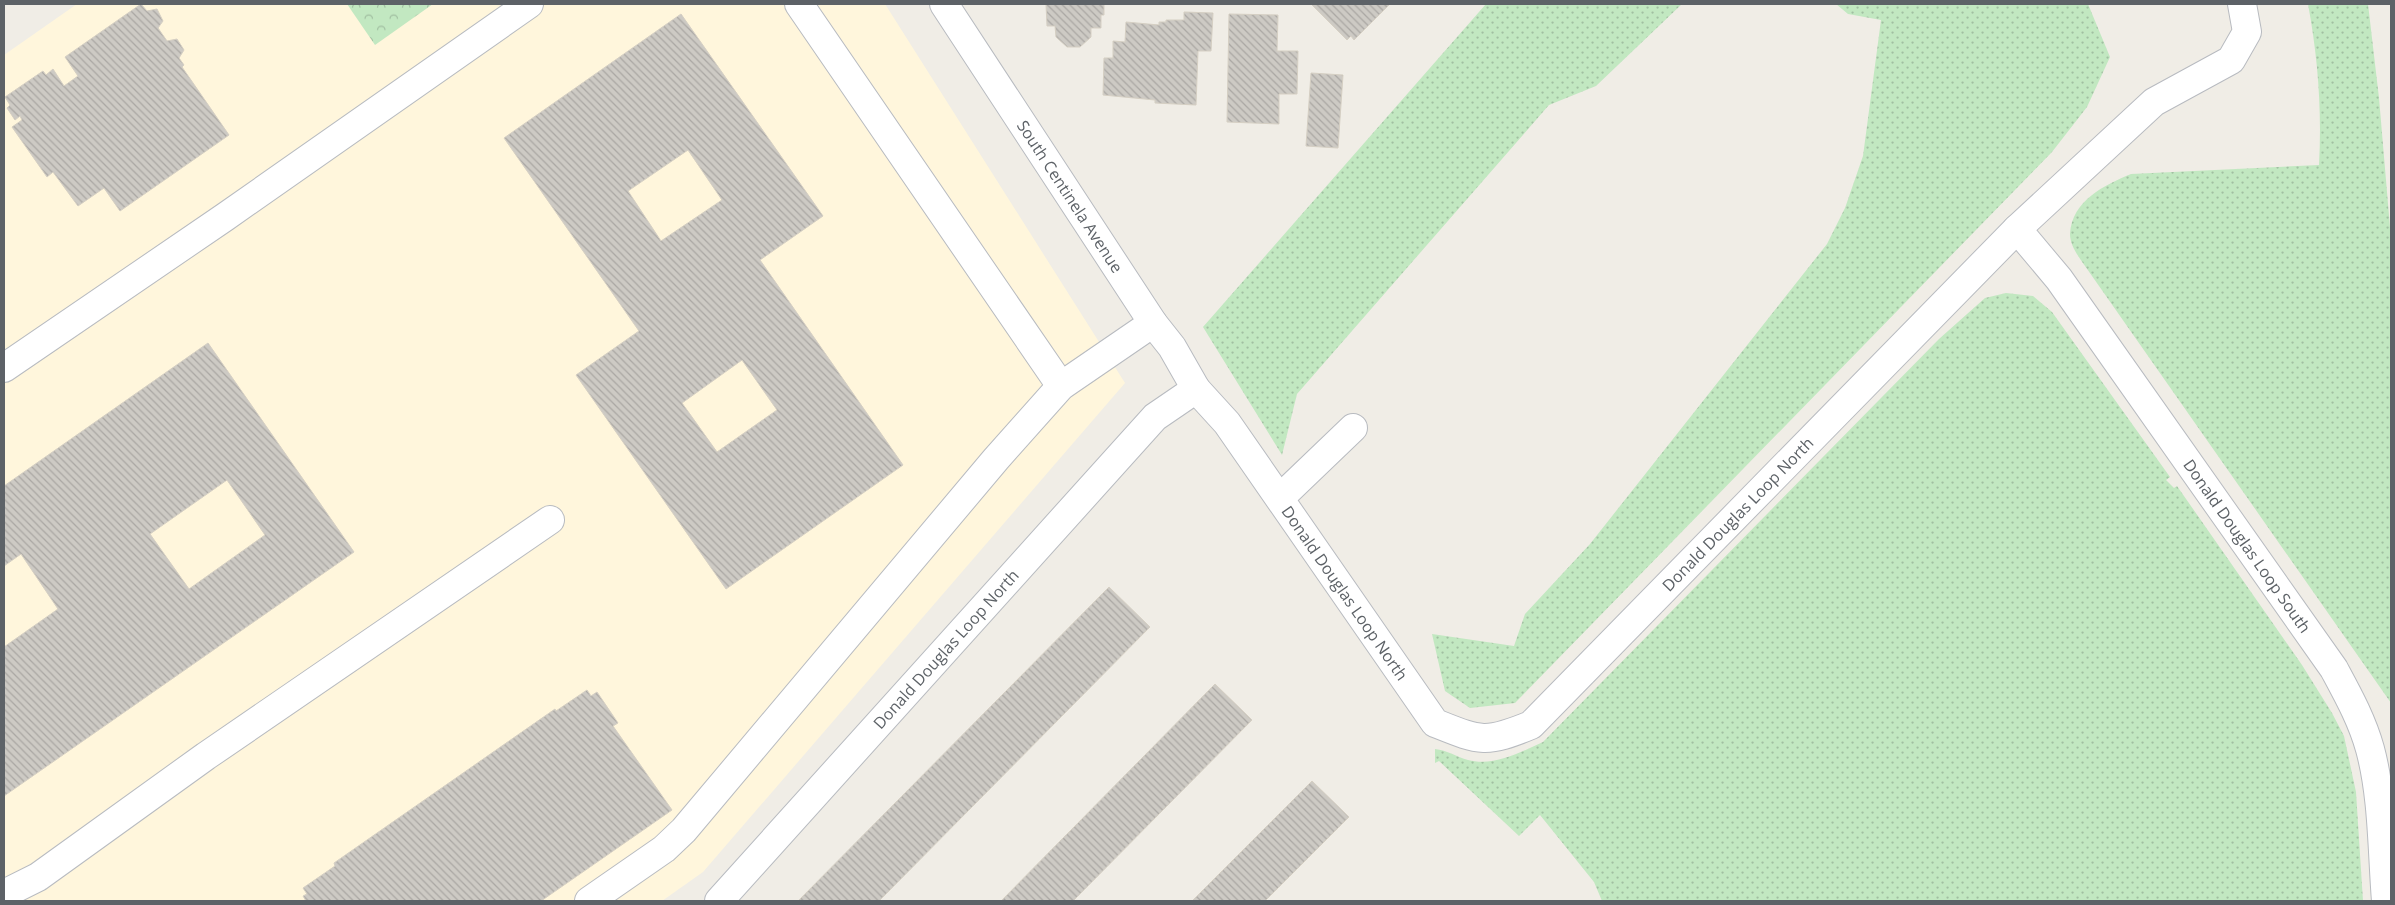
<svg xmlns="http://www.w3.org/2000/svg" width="2395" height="905" font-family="'Open Sans',sans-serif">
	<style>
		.commercial { fill: #fff6dc }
		.grass { fill: url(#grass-dots) }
		.park { fill: url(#park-crowns) }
		.building { fill: url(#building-back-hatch); stroke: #d5cfc3; fill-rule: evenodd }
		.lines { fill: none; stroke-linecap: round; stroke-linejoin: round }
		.minor-casing { stroke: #b8bbc0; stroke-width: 30 }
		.minor { stroke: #fff; stroke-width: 28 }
		.labels { text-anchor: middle; stroke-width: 4; stroke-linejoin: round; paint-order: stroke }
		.street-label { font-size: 16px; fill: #5d6267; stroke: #fff }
	</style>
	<defs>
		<pattern id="grass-dots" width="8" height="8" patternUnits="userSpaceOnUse" patternTransform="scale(1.25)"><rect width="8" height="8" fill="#c2e8c1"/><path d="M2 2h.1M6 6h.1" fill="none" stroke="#a1bfa1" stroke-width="1.8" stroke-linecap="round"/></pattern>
		<pattern id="park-crowns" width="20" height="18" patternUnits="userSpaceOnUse" patternTransform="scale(1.25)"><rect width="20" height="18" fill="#c2e8c1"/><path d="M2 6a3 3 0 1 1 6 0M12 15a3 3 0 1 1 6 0" fill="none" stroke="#a1bfa1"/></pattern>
		<pattern id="building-back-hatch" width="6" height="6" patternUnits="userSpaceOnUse" patternTransform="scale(1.25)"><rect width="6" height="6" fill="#cdcac4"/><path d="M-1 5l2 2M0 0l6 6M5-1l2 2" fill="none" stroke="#aaa7a3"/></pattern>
	</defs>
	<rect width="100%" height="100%" fill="#f0ede6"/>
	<path class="commercial" d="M77,4H885L1125,383L703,872L662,901H4V55Z"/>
	<path class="grass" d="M1486,4H1682L1596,86L1549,105L1297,394L1282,455L1203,327Z
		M1836,4H2088L2110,57L2087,107L2052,152L1515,703L1470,708L1445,691L1432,634L1514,646L1525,614L1590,544L1827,244L1845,208L1863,156L1881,20L1848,14Z
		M2308,4H2368L2379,98L2391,239V703L2085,266C2079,257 2070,246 2070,234C2072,200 2105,185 2131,174L2319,165C2322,110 2318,58 2308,4Z
		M2006,293L2033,296L2052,312L2170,477L2166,480L2174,488L2177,486L2302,665L2332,713L2344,736L2356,792L2363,901H1602L1594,882L1540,815L1519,836L1439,761L1435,763V749C1447,750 1457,757 1468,760C1494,767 1521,752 1543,742L1939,339L1985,298Z"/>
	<path class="park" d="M347,4H433L375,45Z"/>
	<path class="building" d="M141,4L147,11L157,9L163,21L158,28L167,41L177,39L184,50L179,58L184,65L182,67L229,135L120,211L104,188L78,206L53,172L47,177L12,127L22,120L20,116L15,120L7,108L10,105L5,97L43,71L46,75L53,69L64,86L78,76L65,57Z
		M1046,4H1104V15H1101V28H1091V37L1080,47H1067L1056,37L1055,26H1047Z
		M1311,4H1390L1354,40L1351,36L1347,40Z
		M1184,12L1213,13L1211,51H1198L1196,105L1155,103V100L1103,95L1104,58H1113V41L1125,42L1126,22L1159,25V22H1166V20H1184Z
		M681,14L823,216L760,260L903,465L726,589L576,375L639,331L504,138ZM688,150L722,200L661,241L628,191ZM742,360L777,410L717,452L682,403Z
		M1229,14L1278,15L1277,51H1298L1297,94H1279V124L1227,122Z
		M1311,73L1343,75L1338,148L1306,146Z
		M208,343L354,552L4,796V647L58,609L21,554L4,566V486ZM227,480L265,535L189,589L150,534Z
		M1109,587L1150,627L879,901H798Z
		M1215,684L1252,720L1073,901H1001Z
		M587,690L591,696L597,692L618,723L613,726L672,810L541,901H306L303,896L307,894L303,888L335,866L334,863L555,709L556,711Z
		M1312,781L1349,817L1265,901H1192Z"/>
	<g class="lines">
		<g class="minor-casing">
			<g id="minor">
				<path d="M799,4L1061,386"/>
				<path id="s1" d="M944,4L1153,323L1172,347L1196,389"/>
				<path id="s2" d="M2017,229L2059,279L2334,669C2348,695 2362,720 2370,749C2383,797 2382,852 2386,901"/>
				<path d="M4,368L225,217L529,4"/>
				<path d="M1280,498L1353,428"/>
				<path d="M4,894L38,877L206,756L550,520"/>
				<path d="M589,901L664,849L684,830L996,459L1061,386L1153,323"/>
				<path id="s3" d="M719,901L1155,417L1196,389L1227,423L1435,723C1480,741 1485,744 1531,725L2017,229L2154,102L2231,60L2247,32L2242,4"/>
			</g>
		</g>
		<use href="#minor" class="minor"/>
	</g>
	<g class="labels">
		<g class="street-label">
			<text dy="6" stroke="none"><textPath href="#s1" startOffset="230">South Centinela Avenue</textPath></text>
			<text dy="6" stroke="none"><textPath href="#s3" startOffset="1508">Donald Douglas Loop North</textPath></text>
			<text dy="6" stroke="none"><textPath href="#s2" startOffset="392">Donald Douglas Loop South</textPath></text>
			<text dy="6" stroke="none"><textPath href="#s3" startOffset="954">Donald Douglas Loop North</textPath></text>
			<text dy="6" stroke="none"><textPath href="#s3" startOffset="339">Donald Douglas Loop North</textPath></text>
		</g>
	</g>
	<rect width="2395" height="905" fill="none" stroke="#5d6267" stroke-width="10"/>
</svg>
